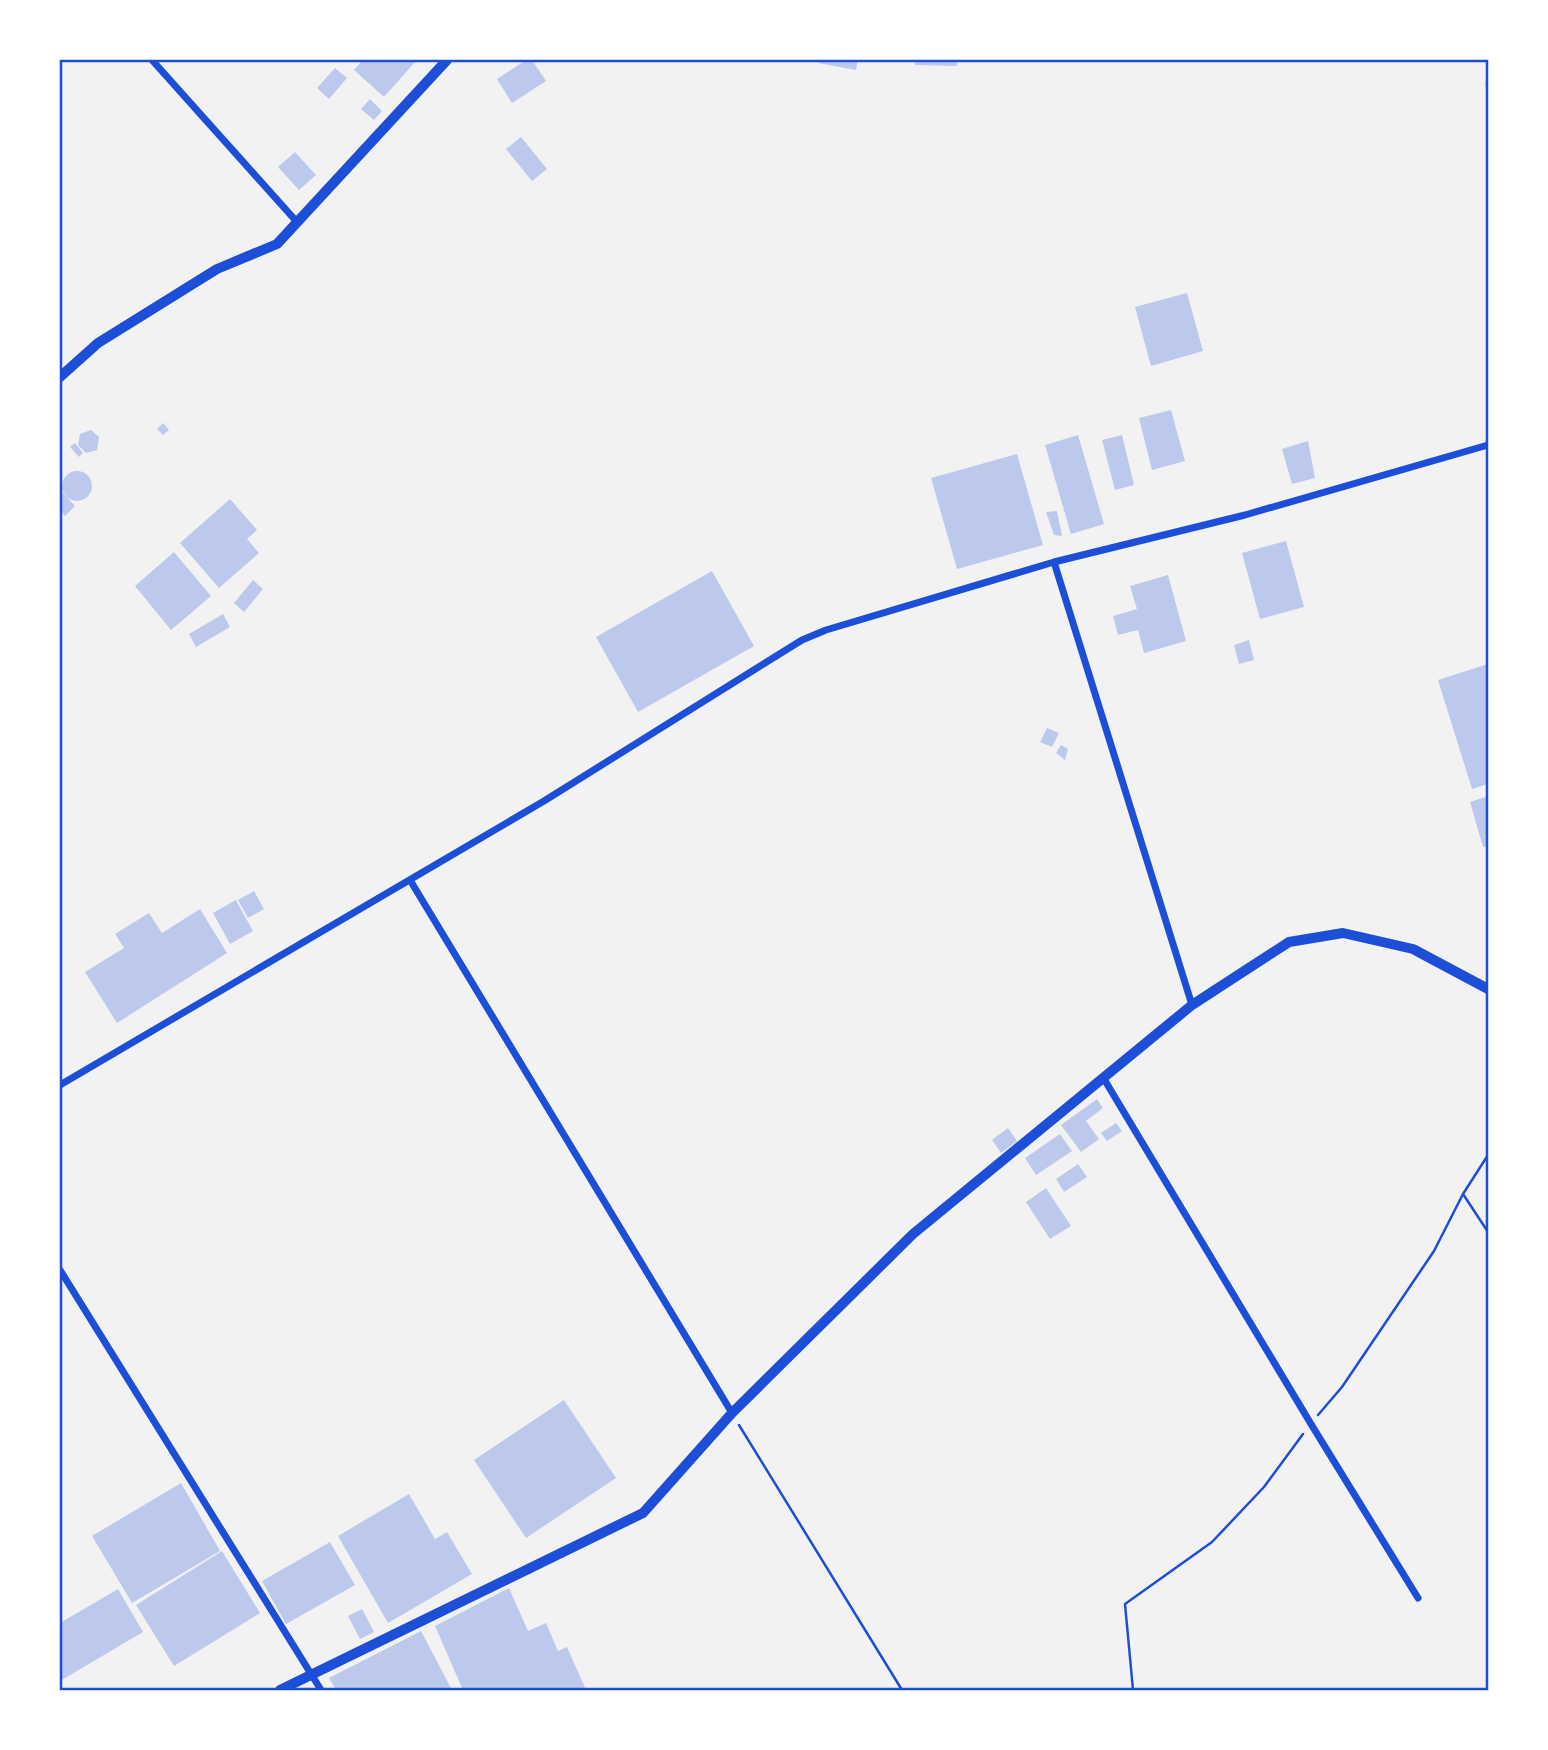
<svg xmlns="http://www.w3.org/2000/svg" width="1548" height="1750" font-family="'Noto Sans',sans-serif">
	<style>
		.building { fill: #bdc9ec }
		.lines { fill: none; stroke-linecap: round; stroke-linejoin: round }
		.path { stroke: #1d4ed8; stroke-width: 2.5 }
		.minor { stroke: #1d4ed8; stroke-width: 7 }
		.tertiary { stroke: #1d4ed8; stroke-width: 10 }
		.neatline { fill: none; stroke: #1d4ed8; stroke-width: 2.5 }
	</style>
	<rect width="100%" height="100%" fill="#f2f2f2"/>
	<path class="building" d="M363,60H415L416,61L384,97L354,70Z
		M526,60H532L546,81L512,103L497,79Z
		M819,60H858L856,70L818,63Z
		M915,60H957V66L915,65Z
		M335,68L347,78L329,99L317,88Z
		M1488,73V99L1485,83Z
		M370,99L382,111L374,120L361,109Z
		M521,137L547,169L532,181L506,149Z
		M295,152L316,175L299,190L278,167Z
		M1187,293L1203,351L1151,366L1135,307Z
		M1171,410L1185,461L1152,470L1139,418Z
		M163,423L169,430L163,435L157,429Z
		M91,430L99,437L97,450L86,453L78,445L80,434Z
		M1078,435L1104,524L1071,534L1045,445Z
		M1122,435L1134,485L1115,490L1102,440Z
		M1308,441L1315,478L1292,484L1282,449Z
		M75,443L83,453L79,457L70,447Z
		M1017,454L1043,545L957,569L931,478Z
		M62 486a15 15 0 1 1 30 0a15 15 0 1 1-30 0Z
		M60,490L75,506L65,516L60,510Z
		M230,499L257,530L247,539L259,553L219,588L180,543Z
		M1057,511L1062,536L1054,535L1046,512Z
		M1286,541L1304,607L1260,619L1242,553Z
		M174,552L211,596L171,630L135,586Z
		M712,571L754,646L638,712L596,637Z
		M1168,575L1186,641L1144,653L1138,630L1118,635L1113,616L1137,609L1130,586Z
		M253,580L263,589L244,612L234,603Z
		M223,614L230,627L196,647L189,634Z
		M1249,640L1254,660L1239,664L1234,645Z
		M1488,664V784L1472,789L1438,680Z
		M1047,728L1059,733L1052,747L1040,742Z
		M1061,745L1068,749L1065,760L1056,753Z
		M1488,796V846L1483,847L1470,802Z
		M254,891L264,909L248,918L238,900Z
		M236,900L253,931L230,944L213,913Z
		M200,909L227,953L117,1023L85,972L124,948L115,934L149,913L162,933Z
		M1097,1099L1103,1108L1086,1121L1099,1139L1081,1152L1061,1125Z
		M1116,1123L1122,1131L1107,1141L1101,1133Z
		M1008,1128L1017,1141L1001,1153L992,1140Z
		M1060,1134L1072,1151L1036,1175L1025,1158Z
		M1078,1164L1087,1177L1064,1192L1056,1179Z
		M1046,1188L1071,1226L1050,1239L1026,1202Z
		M564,1400L616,1478L526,1538L474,1460Z
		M181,1483L220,1551L132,1603L92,1536Z
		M409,1494L435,1539L447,1532L472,1574L388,1623L338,1536Z
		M330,1542L355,1585L286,1624L262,1581Z
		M222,1551L260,1613L174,1666L136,1605Z
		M509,1588L528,1631L546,1623L558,1651L567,1647L586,1690H463L435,1626Z
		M118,1589L143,1632L60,1681V1623Z
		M362,1609L374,1632L360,1639L348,1616Z
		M421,1631L452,1690H336L329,1678Z"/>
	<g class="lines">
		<path class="path" d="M1463,1194L1488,1232
			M1318,1415L1342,1387L1434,1251L1463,1194L1488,1155
			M739,1425L902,1690
			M1133,1690L1125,1604L1212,1542L1264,1487L1303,1434"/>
		<path class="minor" d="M152,60L297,222
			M1054,562L1192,1005
			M410,880L732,1413
			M1104,1079L1311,1424L1418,1598
			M60,1085L544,801L802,640L826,630L1054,562L1245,515L1488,445
			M60,1270L321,1690"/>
		<path class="tertiary" d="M60,377L98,343L217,269L277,244L447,60
			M280,1690L643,1513L732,1413L913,1234L1192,1005L1289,942L1343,933L1413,949L1488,989"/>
	</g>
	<rect width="1548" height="1750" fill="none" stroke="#ffffff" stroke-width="122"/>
	<rect x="61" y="61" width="1426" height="1628" class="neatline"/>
</svg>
